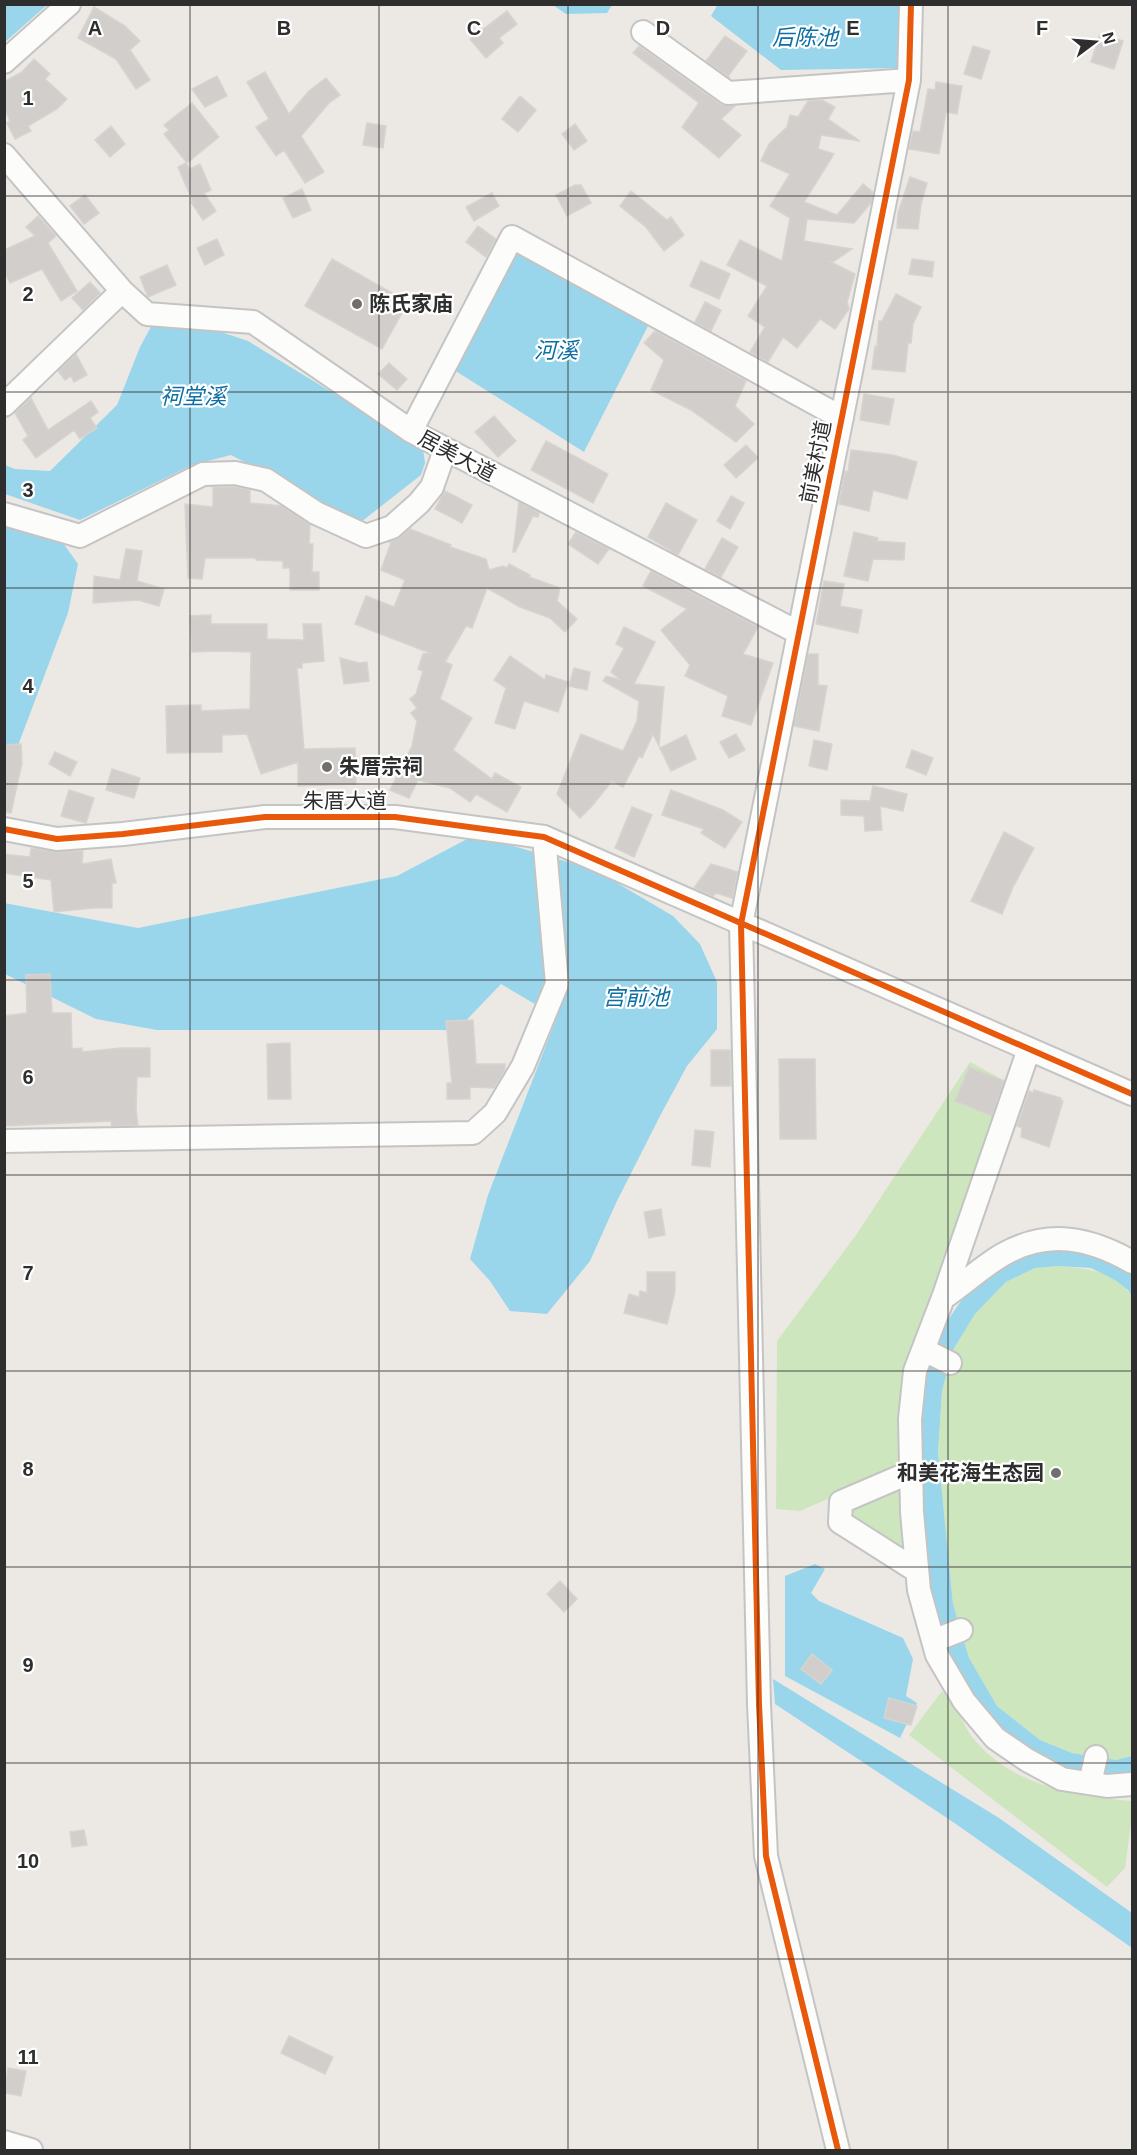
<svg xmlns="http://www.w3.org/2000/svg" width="1137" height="2155" font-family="Helvetica,'Noto Sans SC',sans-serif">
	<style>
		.green { fill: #cee6be }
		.water { fill: #99d6ec }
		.building { fill: #d1cecb; stroke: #d7d4d0; stroke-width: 1.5 }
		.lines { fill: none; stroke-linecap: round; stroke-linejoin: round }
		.minor-casing { stroke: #c5c4c5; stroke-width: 26 }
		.minor { stroke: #fcfcfb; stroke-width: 22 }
		.cycleway-casing { stroke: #fff; stroke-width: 10 }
		.cycleway { stroke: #e8590c; stroke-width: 6 }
		.grid { fill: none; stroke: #2e2e2e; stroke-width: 1.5; stroke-opacity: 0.55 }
		.poi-dot { fill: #706f6e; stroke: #fff; stroke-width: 2 }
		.labels { text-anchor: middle; stroke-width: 4.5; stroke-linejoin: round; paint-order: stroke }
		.poi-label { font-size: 21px; font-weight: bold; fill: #2e2e2e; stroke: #fff; text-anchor: start }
		.street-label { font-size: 21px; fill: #2e2e2e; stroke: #fff }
		.water-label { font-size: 22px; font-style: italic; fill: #0d6fa3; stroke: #fff }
		.grid-label { font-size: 20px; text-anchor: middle; font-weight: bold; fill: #2e2e2e; stroke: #fff; stroke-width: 4.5; stroke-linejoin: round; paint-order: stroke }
	</style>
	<rect width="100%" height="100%" fill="#ece8e4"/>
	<path class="green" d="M970,1062L1011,1084L903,1466L800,1511L776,1509L777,1341L856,1235Z
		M1058,1266C1085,1268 1117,1271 1132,1297V1756L1116,1760L1072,1753L1040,1740L997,1706L969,1659L953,1604L938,1452L942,1391L953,1350L975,1314L1006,1282L1035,1268Z
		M898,1489L908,1490L909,1540L903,1547L857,1523L852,1512L854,1506Z
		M942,1691C947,1698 954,1705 959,1713C963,1721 967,1730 972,1737C1010,1785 1075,1797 1132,1801V1817L1125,1868L1107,1887L909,1735Z"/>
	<path class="water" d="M5,4H47V5L5,42Z
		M718,4L900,5L897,68L781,70L711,16Z
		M553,5H612L607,13L566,14Z
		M516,246L650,322L584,452L454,370Z
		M153,323L218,331L248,341L423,448L425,463L421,475L361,522L231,455L192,465L80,520L5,494V465L15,469L50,471L117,405L140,347Z
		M5,525L63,543L78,564L68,613L5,780Z
		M469,838L510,845L595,870L673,916L700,944L717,982V1029L687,1066L660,1116L616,1203L590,1261L547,1314L510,1311L490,1281L470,1259L488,1195L557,1017L501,984L457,1030H157L96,1019L5,974L4,903L138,928L397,876Z
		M1040,1245L1092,1252L1132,1273V1297L1128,1290L1115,1280L1091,1268L1058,1266L1035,1268L1006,1282L975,1314L953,1350L942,1391L938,1452L953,1604L969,1658L997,1706L1040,1740L1072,1753L1116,1760L1132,1756V1779L1086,1776L1029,1752L1012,1741L964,1689L940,1636L928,1584L919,1419L923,1386L931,1345L961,1301L985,1273Z
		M815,1564L825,1569L811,1593L819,1601L903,1638L913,1659L906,1696L917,1703L900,1738L785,1676V1576Z
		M773,1679L999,1818L1132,1913V1948L953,1822L775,1704Z"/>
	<path class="building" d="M94,7L125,26L140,41L130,50L150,80L136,89L116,59L78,38Z
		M507,11L517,24L499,38L503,43L486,58L470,39Z
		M1100,34L1123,41L1114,69L1091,62Z
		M725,36L747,51L728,76L730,78L706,61Z
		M639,46L720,104L735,106L721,119L741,135L719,158L682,127L699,103L633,53Z
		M973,46L990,51L981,79L964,74Z
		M34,59L50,74L45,79L67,99L57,109L28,126L31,131L15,139L7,123L10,121L4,106V82L22,72Z
		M265,72L289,114L309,91L326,78L340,95L329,103L301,136L324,172L305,183L284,150L276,156L256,127L269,119L247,82Z
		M217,76L227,96L205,107L192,89Z
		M936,82L962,86L957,114L946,112L939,154L909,149L913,131L920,132L928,89L935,90Z
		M520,96L536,110L518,132L502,119Z
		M822,100L835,107L828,119L860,141L821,135L818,149L834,154L804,202L837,215L863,184L873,192L871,203L854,223L807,219L804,241L852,249L833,262L829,261L855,274L847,302L849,309L835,329L820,319L797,348L783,337L768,362L750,352L765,327L748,316L767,286L727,265L740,240L782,261L790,218L770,206L790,174L761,161L769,144L787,127L790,115L798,117L808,101Z
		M192,103L219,137L187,163L164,134L169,130L164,125Z
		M367,123L386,126L383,148L363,145Z
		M575,124L587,141L574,150L562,134Z
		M111,126L125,144L110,157L95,140Z
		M186,163L190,169L200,164L211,190L204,193L216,211L203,220L191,202H193L178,167Z
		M910,177L927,183L921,204L918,229L897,228L898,213Z
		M575,185H581L591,203L567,216L556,195Z
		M302,189L311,210L293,218L283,198Z
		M631,191L667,220L671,217L684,235L664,251L646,227L620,206Z
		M492,193L499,206L474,221L466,207Z
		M85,195L99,213L84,224L70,206Z
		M38,216L56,236L48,243L77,291L61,301L42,269L10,283L4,271V250L35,236L26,227Z
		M478,226L496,239L486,257L466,242Z
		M217,239L224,255L205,265L197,248Z
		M332,259L408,302L382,349L305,306Z
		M912,259L934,262L932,277L909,274Z
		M701,261L730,274L719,299L690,286Z
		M167,265L176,285L148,297L140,277Z
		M90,282L100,293L83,310L72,298Z
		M896,294L921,307L913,324L911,343H908L905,372L872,369L875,346L877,347L879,321H882Z
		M705,302L721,310L711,331L695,322Z
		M655,331L746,381L735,406L754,424L736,442L691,410L651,390L664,360L644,343Z
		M76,354L87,375L74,382L71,376L65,380L58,371Z
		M389,363L407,379L397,390L378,374Z
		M864,394L894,399L889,425L860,420Z
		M31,398L48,430L91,401L98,412L90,418L97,428L80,439L74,430L36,458L23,440L28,436L15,413Z
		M494,416L516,441L498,457L475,432Z
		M546,441L608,474L593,503L531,470Z
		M746,445L758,458L736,478L724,465Z
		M851,450L893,455L917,462L907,499L873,490L869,511L839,504L845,471L848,472Z
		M213,487H234L250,490V503L282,506L310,525L309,544H313L312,572H319V590H290V568H283V561L256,560V558H205L202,579L188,578L185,504L213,507Z
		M445,491L472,505L462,523L435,509Z
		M731,496L744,503L730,529L717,521Z
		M519,502L539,513L538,517L533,516L515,552H513Z
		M666,503L697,520L678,555L648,537Z
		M410,529L451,545L450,547L486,559L489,570L503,566L507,568L509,564L530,575L529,577L560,588L557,601L577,619L565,632L550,618L520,607L487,588L472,628L466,626L445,662L452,665L440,699L472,718L453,750L492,779L495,773L521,787L507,812L476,794L470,802L450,788L418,780L409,798L390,790L412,746L417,721L411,713L417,708L410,699L416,694L423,671L418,669L423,654L430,653L355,624L366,596L394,607L405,580L381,570L391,543L389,542L401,537Z
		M576,532L609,549L598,564L568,544Z
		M854,532L878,538L877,541L905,543L904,560L873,559L868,581L844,576Z
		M722,538L738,547L721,577L705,569Z
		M126,549L142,551L137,581L164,589L159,606L138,600L93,603L94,576L120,580Z
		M651,571L758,627L743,654L773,663L751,725L722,716L728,696L685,676L690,665L661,630L687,609L643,586Z
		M824,581L844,584L840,606L862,610L858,633L816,624Z
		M211,615V624H267V639L304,640L303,624H321L324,661L302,663V668H297L304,749L355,748L356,784L298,786V762L261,774L247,734L222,735V752L167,753L166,706L201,705V711L250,709L251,652L218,651L192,652L190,616Z
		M624,627L655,642L634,684L664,687L659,746L653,734L642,758L639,756L623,787L612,781L592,806L580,818L557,794L581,734L623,751L637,721L639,701L603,681L606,676L621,680L611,672L624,648L616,644Z
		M808,654H818V685L827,686L819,731L794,726Z
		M510,656L545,680L546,675L568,682L558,712L524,701L515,729L495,723L506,688L494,680Z
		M340,658L359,663L367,662L369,681L344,684Z
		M574,668L590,672L587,690L569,686Z
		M736,734L745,750L729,758L720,742Z
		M686,735L696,759L671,771L660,748Z
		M814,740L832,744L827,770L809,766Z
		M21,744L22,763L11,813L4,812V745Z
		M912,750L933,758L926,775L906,767Z
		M55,752L77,762L70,776L49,764Z
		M112,769L140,778L134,798L106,790Z
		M873,786L907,794L903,811L880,806L882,830L865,831L864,816L841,815V800L870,801Z
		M69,790L94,798L86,823L61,816Z
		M671,790L723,810L742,822L725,848L701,833L704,829L662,815Z
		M632,807L652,815L634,857L615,848Z
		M1004,832L1034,848L1013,887L1002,914L971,901Z
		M31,848L58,852L83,851L82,864L111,859L116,883H112V908H93L54,912L51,880L4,873V854L30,857Z
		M711,864L738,872L732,898L716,893L713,896L694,888Z
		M50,974L52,1013H71L72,1049L82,1048V1052L121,1048H150V1077H137L136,1109L138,1125L112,1126L111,1121L4,1126V1050H6L4,1016L27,1013L26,975Z
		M473,1020L476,1064H505V1070L494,1088L470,1087V1099H447V1083H452L446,1021Z
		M290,1043L291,1099H268L267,1044Z
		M711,1050H730L731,1086H711Z
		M779,1059H815L816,1139H780Z
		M969,1067L1004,1081L992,1116L955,1101Z
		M1034,1090L1061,1098V1101H1063L1049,1147L1021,1137L1022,1128L1017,1126L1029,1091L1033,1093Z
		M695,1130L714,1132L710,1167L692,1165Z
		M661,1209L665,1235L649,1238L644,1212Z
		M647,1272H675V1292L667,1324L624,1313L629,1294L639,1297L640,1291L647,1293Z
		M560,1581L577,1599L564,1612L547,1594Z
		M812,1654L832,1670L821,1684L801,1669Z
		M889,1698L917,1706L911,1725L884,1718Z
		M84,1830L87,1845L72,1847L70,1832Z
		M289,2036L333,2057L325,2074L281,2053Z
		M8,2068L26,2071L21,2096L4,2093Z"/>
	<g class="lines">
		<g class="minor-casing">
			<path id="minor" d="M643,32L728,93L909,80
				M4,62L69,4
				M4,155L122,291L147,314L253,322L411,431L799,633
				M4,405L122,291
				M411,431L512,237L842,418
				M4,514L80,536L203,474L235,473L266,480L316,513L366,536L392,527L419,503L432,487L445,450
				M4,829L57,839L123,834L265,817H395L544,837L1132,1094
				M1029,1049L943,1298L915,1371L910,1419L912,1512L919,1590L937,1655L964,1701L995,1738L1027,1760L1062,1779L1107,1786L1132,1784
				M4,1141L473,1133L495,1113L523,1066L557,984L544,837
				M943,1298C963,1285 984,1265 1004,1254C1049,1229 1090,1238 1132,1262
				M924,1350L950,1363
				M911,1472L841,1502L840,1522L917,1571
				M933,1641L961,1630
				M1090,1783L1096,1757
				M4,2142L31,2150
				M838,2150L766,1856L759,1704L741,924L909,80L911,4"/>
		</g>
		<use href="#minor" class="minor"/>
		<g class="cycleway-casing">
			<path id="cycleway" d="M4,829L57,839L123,834L265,817H395L544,837L1132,1094
				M838,2150L766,1856L759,1704L741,924L909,80L911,4"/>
		</g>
		<use href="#cycleway" class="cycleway"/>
	</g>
	<path class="grid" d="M190,4V2150M379,4V2150M568,4V2150M758,4V2150M948,4V2150M4,196H1132M4,392H1132M4,588H1132M4,784H1132M4,980H1132M4,1175H1132M4,1371H1132M4,1567H1132M4,1763H1132M4,1959H1132"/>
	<g class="poi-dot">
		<circle cx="357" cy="304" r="6"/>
		<circle cx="327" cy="767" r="6"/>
		<circle cx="1056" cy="1473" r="6"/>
	</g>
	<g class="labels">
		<g class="poi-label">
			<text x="369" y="311">陈氏家庙</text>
			<text x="339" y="774">朱厝宗祠</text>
			<text x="1044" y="1480" text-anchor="end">和美花海生态园</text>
		</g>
		<g class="street-label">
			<text transform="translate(457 456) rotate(28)" y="7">居美大道</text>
			<text transform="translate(816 462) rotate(-79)" y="7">前美村道</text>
			<text x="345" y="808">朱厝大道</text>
		</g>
		<g class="water-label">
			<text x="805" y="45">后陈池</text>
			<text x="556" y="358">河溪</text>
			<text x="193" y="404">祠堂溪</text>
			<text x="636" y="1005">宫前池</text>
		</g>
	</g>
	<g class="grid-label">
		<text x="95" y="35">A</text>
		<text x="284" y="35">B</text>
		<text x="474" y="35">C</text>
		<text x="663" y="35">D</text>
		<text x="853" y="35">E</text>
		<text x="1042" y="35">F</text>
		<text x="28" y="105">1</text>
		<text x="28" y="301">2</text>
		<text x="28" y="497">3</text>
		<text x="28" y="693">4</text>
		<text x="28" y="888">5</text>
		<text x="28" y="1084">6</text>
		<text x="28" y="1280">7</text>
		<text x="28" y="1476">8</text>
		<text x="28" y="1672">9</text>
		<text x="28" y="1868">10</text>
		<text x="28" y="2064">11</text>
	</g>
	<rect width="1137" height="2155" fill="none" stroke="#2e2e2e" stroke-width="12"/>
	<g transform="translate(1095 42) rotate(74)" stroke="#ffffff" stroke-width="4.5" paint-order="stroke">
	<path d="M0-4.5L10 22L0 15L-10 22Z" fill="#2e2e2e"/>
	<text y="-9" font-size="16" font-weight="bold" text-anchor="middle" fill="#2e2e2e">N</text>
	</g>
</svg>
